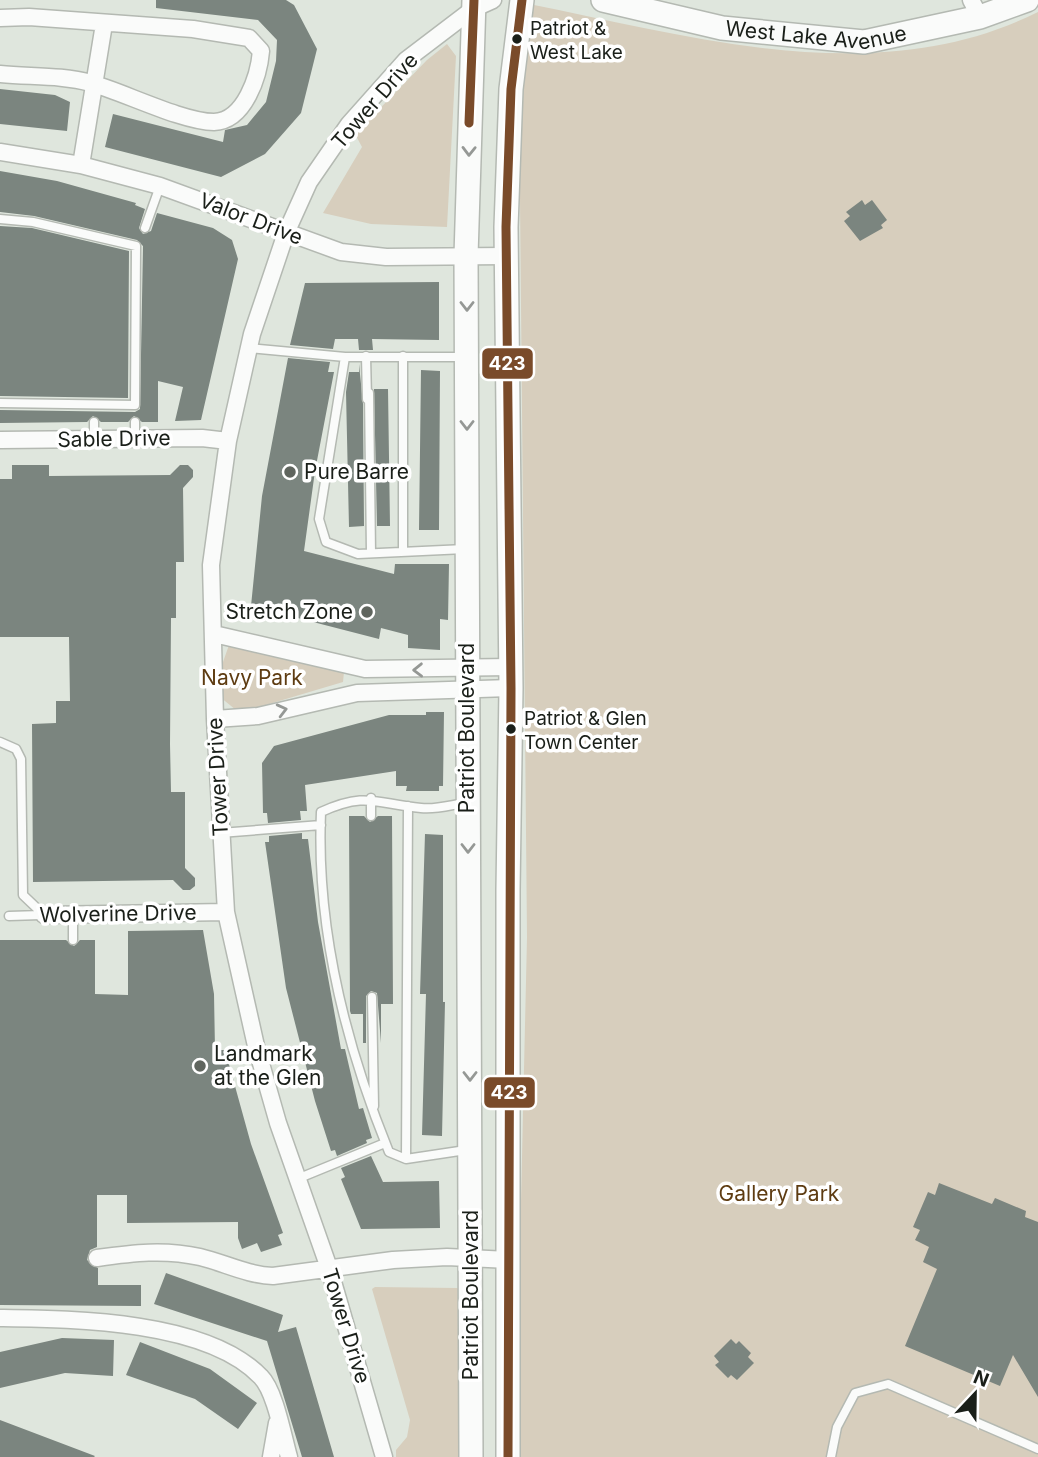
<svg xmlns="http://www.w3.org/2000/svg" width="1038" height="1457" font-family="Inter,sans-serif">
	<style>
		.green { fill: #d7cebd }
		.building { fill: #7b857f }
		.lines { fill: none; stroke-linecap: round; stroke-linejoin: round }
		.lane-casing { stroke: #b4b9b2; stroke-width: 11 }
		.street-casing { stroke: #b4b9b2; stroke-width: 19 }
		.secondary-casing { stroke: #b4b9b2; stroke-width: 26 }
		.lane { stroke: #fafbfa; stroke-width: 8 }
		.street { stroke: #fafbfa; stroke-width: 16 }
		.secondary { stroke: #fafbfa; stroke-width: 23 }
		.bus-1-casing { stroke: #fff; stroke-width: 14 }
		.bus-1 { stroke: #7a4b2a; stroke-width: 9 }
		.oneway { stroke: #959895 }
		.bus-dot { fill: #1a1f19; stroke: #fff; stroke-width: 2.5 }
		.poi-dot { fill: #5f655e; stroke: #fff; stroke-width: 2.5 }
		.labels { text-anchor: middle; stroke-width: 7; stroke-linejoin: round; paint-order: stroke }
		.bus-label { font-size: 19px; fill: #1a1f19; stroke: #fff; text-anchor: start }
		.street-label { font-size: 21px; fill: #1a1f19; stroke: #fff }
		.poi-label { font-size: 21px; fill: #1a1f19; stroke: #fff; text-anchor: start }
		.park-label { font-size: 21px; fill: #5e3c12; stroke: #fff }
		.line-badge { stroke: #fff; stroke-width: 2.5 }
		.badge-label { font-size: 19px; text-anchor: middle; font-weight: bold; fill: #fff }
	</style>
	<rect width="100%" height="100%" fill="#dfe6dd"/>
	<path class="green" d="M529,4C694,37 878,92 1038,12V1457H520V1246L527,937L519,94Z
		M447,44L456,56L447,227L371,224L323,213L362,147L355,134L427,60Z
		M229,645L344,672L343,682L249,710H236L220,697L223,662Z
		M375,1287L457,1288L467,1294L463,1457H396V1450L407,1437L410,1420L372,1289Z"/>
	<path class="building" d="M156,0H286L294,5L317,49L301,113L265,154L221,177L105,147L113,114L223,142L225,130L247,125L266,102L276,61L277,40L258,20L156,8Z
		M0,89L55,95L70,102L67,131L0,124Z
		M0,171L57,181L136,203L135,205L145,209L139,228L143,234L151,231L157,213L213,228L232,240L238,259L201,420L175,421L183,387L158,381V422H142L134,416L128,422H101L93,416L87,422L0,423V410L135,412L140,409L143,246L137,240L34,216L0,212Z
		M862,200L865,205L872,200L887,220L881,225L883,228L860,241L844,221L850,216L846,212Z
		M0,226L32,228L129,251L128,398L0,396Z
		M439,282V340L372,339L373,350H359L358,339H335L333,349L290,345L305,283Z
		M288,358L330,362L328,372H334L315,471L304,551L394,574L395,564H449L448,620L440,619V650L408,648V635L381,628L379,639L251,606L262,496Z
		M359,364L363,404L364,526L349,527L346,392L349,372H359Z
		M421,370L440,371L439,530H419Z
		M374,389H388L390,526H377Z
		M12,465H49V476L170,475L180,465H188L193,470V477L183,488L184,562H176V618H171L170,744L171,792H185V868L195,878V886L190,890H183L173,880L33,882L32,724L56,723V701H70L69,637H0V479H12Z
		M426,712H444L443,786H439V791H406L407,786H396V771L305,785L307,811H300L301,820L268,823L267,813H263L262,763L274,746L389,715H426Z
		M349,816H364L370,822L378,816H392L393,1004H381V1043L377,993L371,991L366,996V1043H363V1014H351L350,1011Z
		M302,833V839H308L318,922L341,1049H345L359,1109L363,1108L372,1138L366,1140L367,1143L337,1156L335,1150L331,1151L315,1101L286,988L265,842H269V836Z
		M425,834L443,835V1002H445L442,1136L422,1135L426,994H420Z
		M203,930L214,994L215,1050H225L251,1144L283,1233L278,1235L282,1245L261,1252L257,1243L242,1249L238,1238V1222L127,1223V1195H97V1247L90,1250L87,1260L98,1268V1285H141V1306L0,1305V940H66L74,946L80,940H95V994L128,995V931Z
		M371,1156L383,1182L439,1181L440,1228L361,1229L341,1179L345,1177L341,1168Z
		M939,1183L992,1204L995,1198L1026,1211L1025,1217L1038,1222V1397L1013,1355L1000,1386L905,1346L937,1269L923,1262L929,1247L915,1240L920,1230L913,1227L928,1192L935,1195Z
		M166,1273L283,1315L278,1332L296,1327L334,1457H302L267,1341L154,1304Z
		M62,1338L114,1340L113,1376L65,1373L0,1388V1352Z
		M731,1339L736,1344L739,1341L751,1353L748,1357L754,1363L737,1380L731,1375L728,1378L715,1365L719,1362L714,1356Z
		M140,1342L210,1369L257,1403L238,1429L195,1399L126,1375Z
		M0,1420L95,1456L94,1457H0Z"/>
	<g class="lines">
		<g class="lane-casing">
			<path id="lane" d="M0,219L33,222L136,246L135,405L0,403
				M145,228L160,186
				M248,348L345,357
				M366,356L367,399
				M403,356V552
				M464,357H345L319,519L326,542L358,554L465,549
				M369,393L371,553
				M135,422V438
				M94,439V422
				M0,742L16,749L21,759L23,895L44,915
				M465,803C451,805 435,810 421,808C376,804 367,791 321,812C316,927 346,1046 389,1152L406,1159L466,1150
				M371,816V798
				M220,833L321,825
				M73,915V940
				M9,916L41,915
				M372,997L374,1106
				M406,1159L408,806
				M297,1179L385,1143
				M831,1457L837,1427L855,1393L888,1384L1038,1449"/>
		</g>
		<g class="street-casing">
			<path id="street" d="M971,0L980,17
				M0,18L29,17L193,29L249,38L261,51C259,75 245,121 214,122C183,122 123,92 91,83C61,75 31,77 0,74
				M0,152L81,165L160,186L341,252L386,257L506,256
				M81,165L104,24
				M0,440L202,438L228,441
				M214,634L365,669L511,667
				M215,719L258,716L357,693L511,688
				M44,915L226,912
				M97,1258C133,1253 164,1249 200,1257C225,1263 247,1275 273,1276L393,1260L447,1257L509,1260
				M0,1318C73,1319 207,1320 261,1377C275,1391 283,1436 289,1457
				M271,1457L277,1423
				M384,1457L329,1268L278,1123L256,1046L226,912L215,719L211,565L228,441L252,334L286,233L309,182L349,124L406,60L473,9L493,0"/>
		</g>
		<g class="secondary-casing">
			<g id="secondary">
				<path id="s1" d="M603,0L722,28L864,42L980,17L1027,0"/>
				<path d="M471,1457L466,256L474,0"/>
				<path d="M508,1457V890L511,688L506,227L511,89L522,0"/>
			</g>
		</g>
		<use href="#lane" class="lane"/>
		<use href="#street" class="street"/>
		<use href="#secondary" class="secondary"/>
		<g class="bus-1-casing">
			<path id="bus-1" d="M469,123L474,0
				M508,1457L511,688L506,227L511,89L522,0"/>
		</g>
		<use href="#bus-1" class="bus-1"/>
	</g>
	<defs><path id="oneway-chevron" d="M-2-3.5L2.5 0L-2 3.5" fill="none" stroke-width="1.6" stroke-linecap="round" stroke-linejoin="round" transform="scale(1.75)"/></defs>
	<g class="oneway">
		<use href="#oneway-chevron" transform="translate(469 151) rotate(91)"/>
		<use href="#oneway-chevron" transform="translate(467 306) rotate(90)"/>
		<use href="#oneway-chevron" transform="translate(467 425) rotate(90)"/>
		<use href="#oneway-chevron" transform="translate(418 670) rotate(179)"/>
		<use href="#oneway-chevron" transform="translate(282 710) rotate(-14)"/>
		<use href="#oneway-chevron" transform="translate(468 848) rotate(90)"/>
		<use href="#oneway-chevron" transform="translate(470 1076) rotate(90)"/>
	</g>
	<g class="bus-dot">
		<circle cx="517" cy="39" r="6"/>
		<circle cx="511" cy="729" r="6"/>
	</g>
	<g class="poi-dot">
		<circle cx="290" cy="472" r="7"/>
		<circle cx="367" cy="612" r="7"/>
		<circle cx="200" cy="1066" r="7"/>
	</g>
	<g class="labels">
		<g class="bus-label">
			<text x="530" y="35">Patriot &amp;<tspan x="530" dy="24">West Lake</tspan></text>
			<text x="524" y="725">Patriot &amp; Glen<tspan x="524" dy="24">Town Center</tspan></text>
		</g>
		<g class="street-label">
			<text dy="7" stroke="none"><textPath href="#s1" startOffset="217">West Lake Avenue</textPath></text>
			<text transform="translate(375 101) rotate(-49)" y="7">Tower Drive</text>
			<text transform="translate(251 219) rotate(21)" y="7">Valor Drive</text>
			<text transform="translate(114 439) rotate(-1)" y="7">Sable Drive</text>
			<text transform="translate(467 728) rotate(-90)" y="7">Patriot Boulevard</text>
			<text transform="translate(218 777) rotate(-93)" y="7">Tower Drive</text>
			<text transform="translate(118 914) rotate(-1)" y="7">Wolverine Drive</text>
			<text transform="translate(471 1295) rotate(-90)" y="7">Patriot Boulevard</text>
			<text transform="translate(346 1326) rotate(73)" y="7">Tower Drive</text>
		</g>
		<g class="poi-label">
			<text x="304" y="479">Pure Barre</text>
			<text x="353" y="619" text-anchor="end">Stretch Zone</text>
			<text x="214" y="1061">Landmark<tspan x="214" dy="24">at the Glen</tspan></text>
		</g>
		<g class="park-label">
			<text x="252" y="685">Navy Park</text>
			<text x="779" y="1201">Gallery Park</text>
		</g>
	</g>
	<g class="line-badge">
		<rect x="481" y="347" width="53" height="33" rx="7" fill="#7a4b2a"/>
		<rect x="483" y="1076" width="53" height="33" rx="7" fill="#7a4b2a"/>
	</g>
	<g class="badge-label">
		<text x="507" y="370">423</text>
		<text x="509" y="1099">423</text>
	</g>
	<g transform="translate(975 1394) rotate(22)" stroke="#ffffff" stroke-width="5" paint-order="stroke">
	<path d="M0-5L12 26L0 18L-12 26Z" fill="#1a1f19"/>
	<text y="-10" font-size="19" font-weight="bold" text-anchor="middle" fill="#1a1f19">N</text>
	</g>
</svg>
